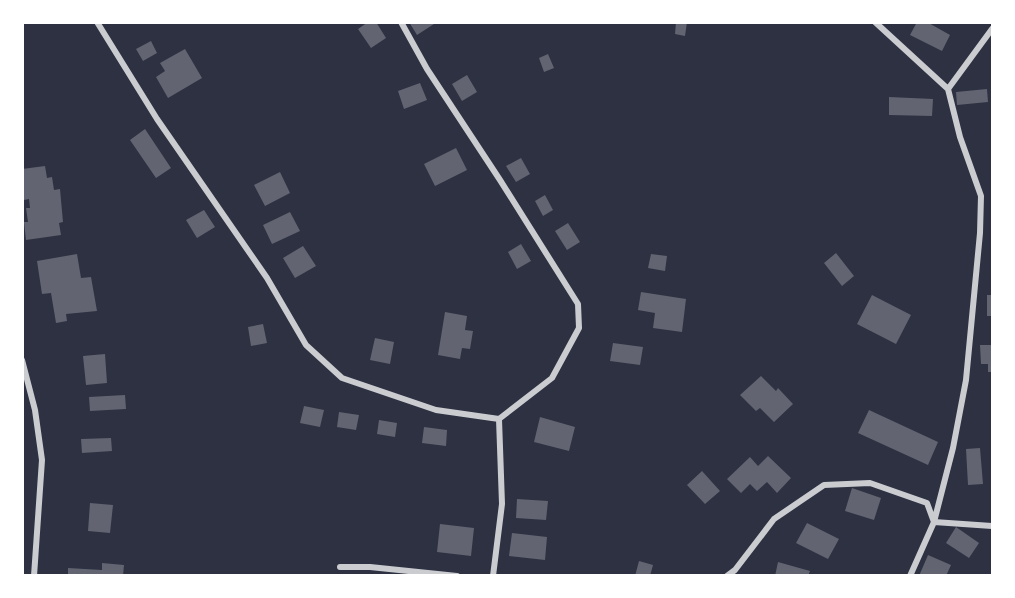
<svg xmlns="http://www.w3.org/2000/svg" width="1015" height="598" font-family="Montserrat,sans-serif">
	<style>
		.building { fill: #626471 }
		.lines { fill: none; stroke-linecap: round; stroke-linejoin: round }
		.minor { stroke: #caccd0; stroke-width: 6 }
	</style>
	<rect width="100%" height="100%" fill="#2d3142"/>
	<path class="building" d="M368,22H376L386,38L371,48L358,29Z
		M409,22H432L434,24L417,35Z
		M676,22H687L685,36L675,34Z
		M917,22H927L950,35L942,51L910,35Z
		M151,41L157,53L143,61L136,49Z
		M185,49L202,78L168,98L156,77L165,71L160,63Z
		M548,54L554,68L544,72L539,58Z
		M467,75L477,92L462,101L452,84Z
		M420,83L427,100L404,109L398,91Z
		M987,89L988,102L957,105L956,92Z
		M889,97L933,99L932,116L889,115Z
		M145,129L171,168L156,178L130,140Z
		M456,148L467,170L435,186L424,164Z
		M521,158L530,174L516,182L506,166Z
		M45,166L47,178L52,177L54,190L60,189L63,222L59,223L61,235L26,240L24,222H28L26,208H30L29,199L24,200L22,169Z
		M280,172L290,193L265,206L254,185Z
		M545,195L553,210L543,216L535,201Z
		M204,210L215,227L197,238L186,220Z
		M290,212L300,231L272,244L263,225Z
		M568,223L580,242L567,250L555,231Z
		M521,244L531,261L517,269L508,252Z
		M303,246L316,266L295,278L283,258Z
		M836,253L854,276L842,286L824,263Z
		M77,254L81,278L91,277L97,311L66,314L67,321L56,323L51,293L42,294L37,261Z
		M651,254L667,256L665,271L648,268Z
		M641,292L686,299L682,332L653,328L655,313L638,310Z
		M872,295L911,315L896,344L857,324Z
		M987,295H992V316H987Z
		M445,312L467,316L465,330L473,331L470,349L462,348L460,359L438,355Z
		M263,324L267,343L251,346L248,327Z
		M375,338L394,342L390,364L370,360Z
		M613,343L643,347L640,365L610,361Z
		M980,345H992V372H988V364H981Z
		M105,354L107,383L86,385L83,356Z
		M761,376L776,391L778,388L793,404L774,422L760,408L756,411L740,395Z
		M125,395L126,409L90,411L89,397Z
		M304,406L324,410L320,427L300,423Z
		M869,410L938,442L928,465L858,433Z
		M339,412L359,415L356,430L337,427Z
		M540,417L575,427L569,451L534,442Z
		M379,420L397,423L395,437L377,434Z
		M424,427L447,430L446,446L422,443Z
		M111,438L112,451L82,453L81,439Z
		M980,448L983,484L968,485L966,449Z
		M768,456L791,478L777,493L767,482L757,491L750,484L741,493L727,479L750,457L758,466Z
		M702,471L720,491L705,504L687,485Z
		M852,488L881,498L874,520L845,511Z
		M517,499L548,501L546,520L516,518Z
		M90,503L113,505L110,533L88,531Z
		M807,523L839,539L828,559L796,543Z
		M440,524L474,528L471,556L437,552Z
		M956,527L979,543L969,558L946,543Z
		M512,533L547,537L545,560L509,556Z
		M928,555L951,565L946,576H919Z
		M639,561L653,565L650,576H635Z
		M778,562L810,571L808,576H775Z
		M102,563L124,565L123,576H68V568L102,570Z"/>
	<g class="lines">
		<path class="minor" d="M97,22L157,119L267,278L306,345L342,378L436,410L499,419L502,504L493,576
			M401,22L427,69L500,180L578,304L579,328L552,378L499,419
			M875,22L948,89L960,137L981,196L980,233L966,380L953,448L934,522L910,576
			M948,89L992,29
			M22,360L35,410L42,460L34,576
			M340,567H370L457,576
			M727,576L735,570L774,519L824,485L870,483L927,503L934,522L992,526"/>
	</g>
	<rect width="1015" height="598" fill="none" stroke="#ffffff" stroke-width="48"/>
</svg>
